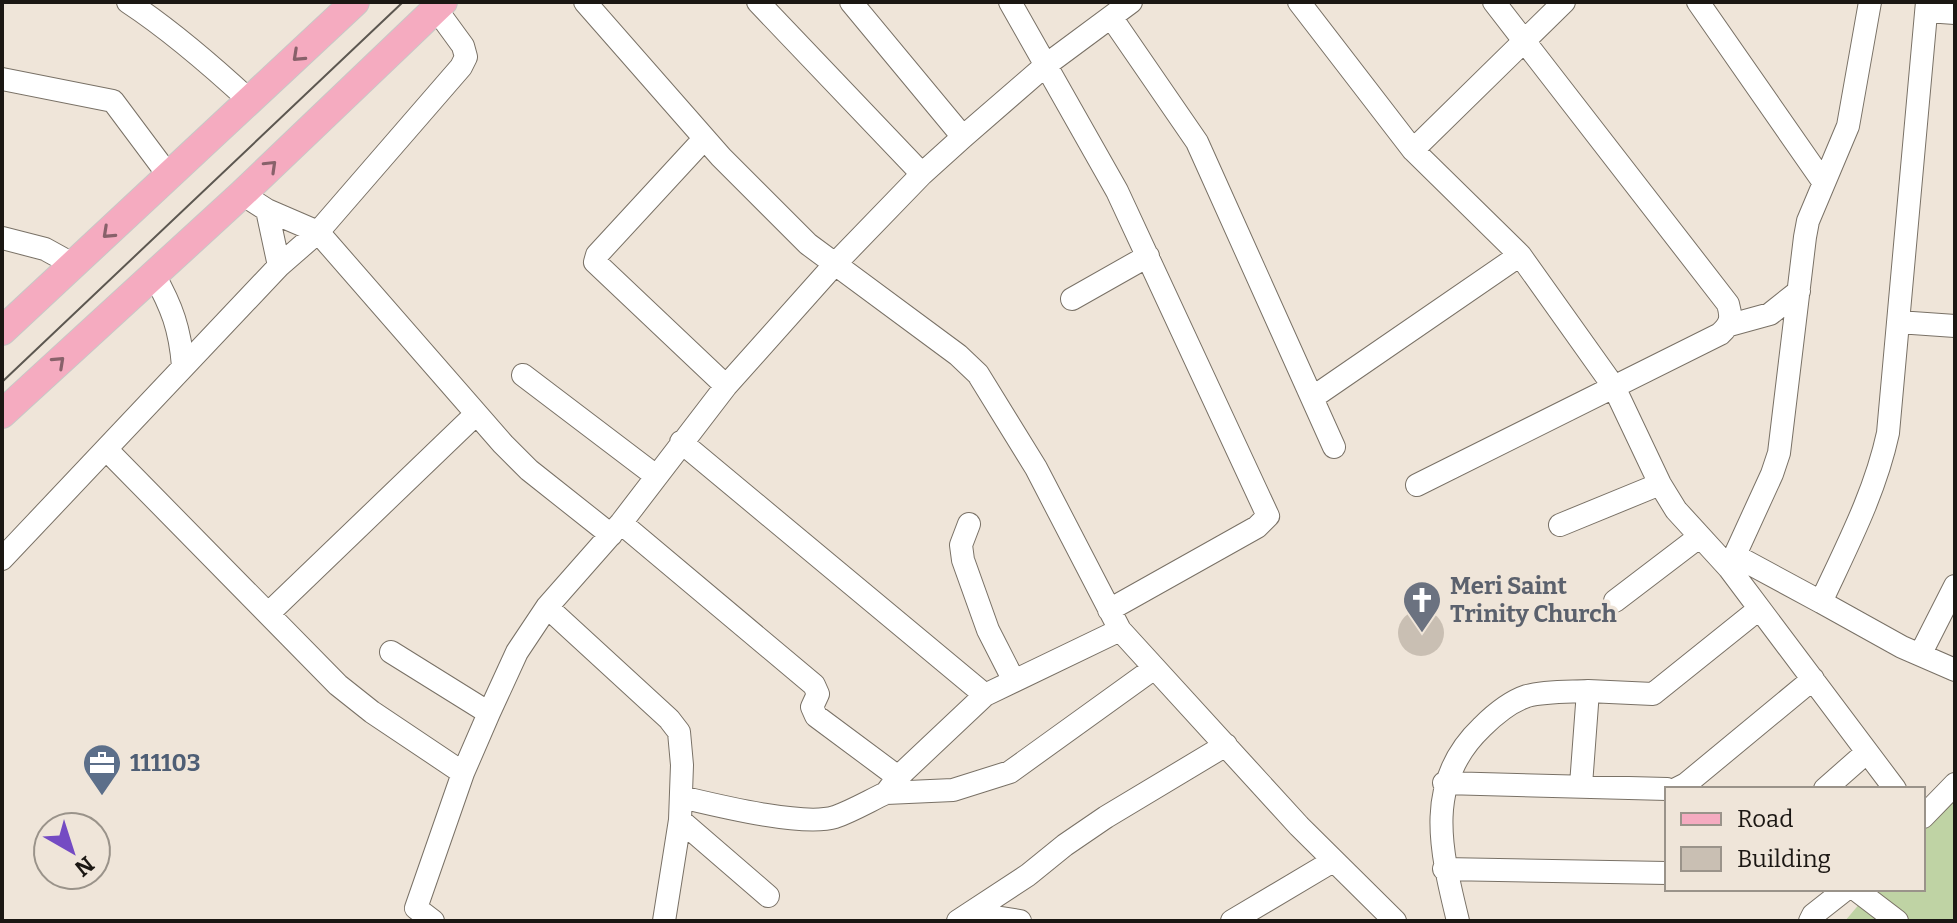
<svg xmlns="http://www.w3.org/2000/svg" width="1957" height="923" font-family="Bitter,serif">
	<style>
		.green { fill: #bfd3a4 }
		.building { fill: #c9bfb3 }
		.lines { fill: none; stroke-linecap: round; stroke-linejoin: round }
		.minor-casing { stroke: #797166; stroke-width: 24 }
		.major-casing { stroke: #c8c7c6; stroke-width: 30 }
		.minor { stroke: #fff; stroke-width: 22 }
		.major { stroke: #f5abc0; stroke-width: 28 }
		.tram { stroke: #5c5750; stroke-width: 2 }
		.oneway { stroke: #88616a }
		.labels { text-anchor: middle; stroke-width: 7; stroke-linejoin: round; paint-order: stroke }
		.worship-label { font-size: 24px; font-weight: bold; fill: #5b616d; stroke: #efe5d9; text-anchor: start }
		.service-label { font-size: 24px; font-weight: bold; fill: #4e5e75; stroke: #efe5d9; text-anchor: start }
	</style>
	<rect width="100%" height="100%" fill="#efe5d9"/>
	<path class="green" d="M1955,790V921H1845L1872,889H1923V828Z"/>
	<path class="building" d="M1398 633a23 23 0 1 1 46 0a23 23 0 1 1-46 0Z"/>
	<g class="lines">
		<g class="minor-casing">
			<path id="minor" d="M128,2C172,31 211,65 250,101
				M585,2L721,157L808,244L958,355L978,374L1036,468L1120,630L1299,826L1395,921
				M758,2L922,174
				M851,2L963,137
				M1010,2L1117,191L1268,516L1257,527L1109,610
				M1299,2L1413,150L1520,255L1614,387L1660,484L1676,510L1729,568L1895,789
				M1698,2L1824,183
				M1927,2L1888,433C1875,493 1847,546 1821,602L1902,647L1955,670
				M1927,11L1955,13
				M1111,17L1197,142L1334,447
				M2,79L113,101L169,176
				M704,139L597,255L595,262L726,386
				M1413,150L1564,2
				M242,194L267,210L318,232L503,444L529,470L611,535
				M267,210L279,266
				M2,238L45,249L74,265
				M154,275C172,307 180,329 183,366
				M1072,299L1148,256
				M1898,322L1955,326
				M1730,325L1770,314L1799,291
				M523,375L656,476
				M1312,398L1520,255
				M681,442L985,695
				M106,449L338,685L372,712L463,773
				M1417,485L1720,334C1731,324 1732,318 1728,304L1494,2
				M621,523L814,685L818,694L812,707L816,716L898,777
				M969,524L961,545L963,560L988,630L1013,679
				M1560,525L1660,484
				M1734,555L1821,602
				M2,559L279,266L318,232L461,67L466,57L463,46L436,9
				M1729,568L1772,474L1779,453L1805,237L1808,221L1848,126L1870,2
				M1615,601L1699,537
				M547,607L669,719L679,732L682,765L680,820L664,921
				M269,613L475,415
				M1120,630L985,695L898,777L886,793L953,790L1010,772L1153,669
				M391,652L489,713
				M1921,653L1955,586
				M1444,783L1667,789
				M1581,785L1588,691L1653,694L1759,609
				M1676,789L1686,784L1813,679
				M1825,789L1867,752
				M681,797C715,805 803,827 835,817C852,811 869,801 886,793
				M1923,817L1955,784
				M680,820L768,896
				M1444,869L1667,873
				M1855,889L1897,921
				M964,918L995,917L1020,921
				M433,921L416,908L463,773L489,713L517,652L547,607L621,523L726,386L834,265L922,174L963,137L1046,65L1131,2
				M958,921L1028,875L1065,845L1106,817L1226,745
				M1232,921L1333,861
				M1458,921C1441,851 1423,783 1482,727C1495,714 1509,702 1527,696C1546,691 1569,692 1588,691
				M1810,921L1813,915L1846,889"/>
		</g>
		<g class="major-casing">
			<path id="major" d="M2,331L355,2
				M2,414L242,194L443,2"/>
		</g>
		<use href="#minor" class="minor"/>
		<use href="#major" class="major"/>
		<path class="tram" d="M2,382L403,2"/>
	</g>
	<defs><path id="oneway-chevron" d="M-2-3.5L2.5 0L-2 3.5" fill="none" stroke-width="1.6" stroke-linecap="round" stroke-linejoin="round" transform="scale(2)"/></defs>
	<g class="oneway">
		<use href="#oneway-chevron" transform="translate(298 56) rotate(137)"/>
		<use href="#oneway-chevron" transform="translate(271 166) rotate(-44)"/>
		<use href="#oneway-chevron" transform="translate(108 233) rotate(137)"/>
		<use href="#oneway-chevron" transform="translate(59 362) rotate(-43)"/>
	</g>
	<defs>
		<g id="church-pin" transform="scale(2)"><path d="M0 17L-7.5 6A9.5 9.5 0 1 1 7.5 6Z" fill="#6b7280" stroke="#efe5d9"/><path d="M-1.2-6h2.4v3.5h3.3v2.4h-3.3V6h-2.4V-.1h-3.3v-2.4h3.3Z" fill="#fff"/></g>
		<g id="office-pin" transform="scale(2)"><path d="M0 17L-7.5 6A9.5 9.5 0 1 1 7.5 6Z" fill="#5c6f8a" stroke="#efe5d9"/><path d="M-6-3h4V-5.5h4V-3h4V5H-6ZM-1-4.5V-3h2v-1.5ZM-6 0V1H6V0Z" fill="#fff"/></g>
	</defs>
	<g fill-rule="evenodd">
		<use href="#church-pin" x="1422" y="600"/>
		<use href="#office-pin" x="102" y="763"/>
	</g>
	<g class="labels">
		<g class="worship-label">
			<text x="1450" y="594">Meri Saint<tspan x="1450" dy="28">Trinity Church</tspan></text>
		</g>
		<g class="service-label">
			<text x="130" y="771">111103</text>
		</g>
	</g>
	<rect width="1957" height="923" fill="none" stroke="#1b1713" stroke-width="8"/>
	<rect x="1665" y="787" width="260" height="104" fill="#efe5d9" stroke="#9a938a" stroke-width="2"/>
	<rect x="1681" y="813" width="40" height="12" fill="#f5abc0" stroke="#9a938a" stroke-width="2"/>
	<text x="1737" y="827" font-size="24" fill="#1b1713">Road</text>
	<rect x="1681" y="847" width="40" height="24" fill="#c9bfb3" stroke="#9a938a" stroke-width="2"/>
	<text x="1737" y="867" font-size="24" fill="#1b1713">Building</text>
	<g transform="translate(72 851) rotate(141)"><circle r="38" fill="#efe5d9" stroke="#9a938a" stroke-width="2"/>
	<path d="M0-6L14 30L0 20L-14 30Z" fill="#744bc3"/>
	<text y="-12" font-size="22" font-weight="bold" text-anchor="middle" fill="#1b1713">N</text>
	</g>
</svg>
